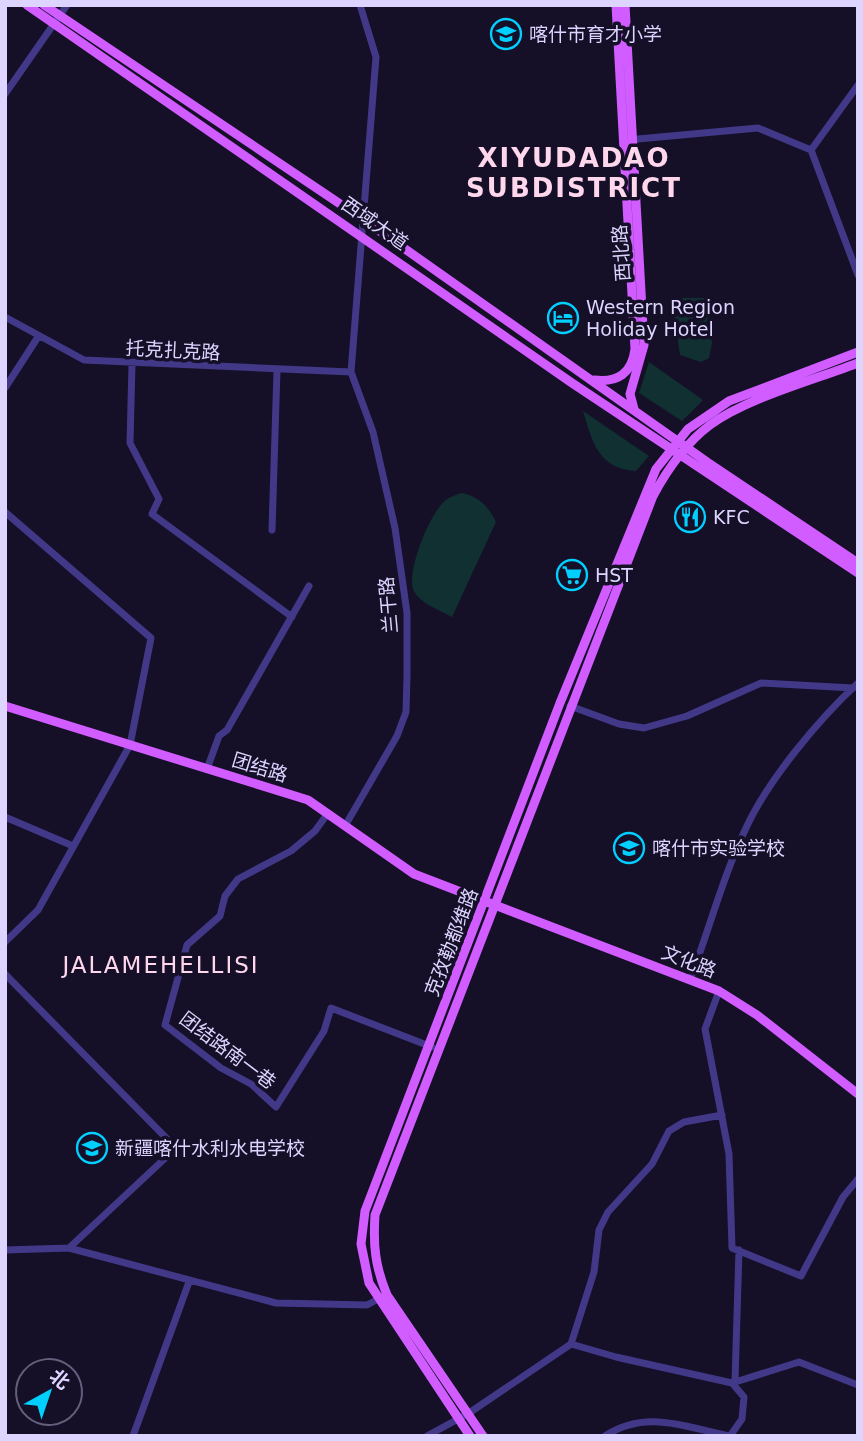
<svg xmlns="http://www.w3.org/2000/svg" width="863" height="1441" font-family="'DejaVu Sans','Noto Sans SC',sans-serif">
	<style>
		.green { fill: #113032 }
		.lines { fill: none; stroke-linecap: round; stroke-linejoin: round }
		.minor { stroke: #423888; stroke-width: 7 }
		.major { stroke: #d15cff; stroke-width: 9 }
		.labels { text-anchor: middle; stroke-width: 7; stroke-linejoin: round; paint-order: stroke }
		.poi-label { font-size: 19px; fill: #ddd5ff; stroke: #150f27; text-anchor: start }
		.street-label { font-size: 19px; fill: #ddd5ff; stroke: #150f27 }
		.quarter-label { font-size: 23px; letter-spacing: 2px; fill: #ffd7ed; stroke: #150f27 }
		.district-label { font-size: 26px; font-weight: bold; letter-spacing: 2px; fill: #ffd7ed; stroke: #150f27 }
	</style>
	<rect width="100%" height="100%" fill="#150f27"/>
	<path class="green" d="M678,298H706L708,301L712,343L709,358L701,362L680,355L673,308Z
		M649,362L703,400L682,421L639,393Z
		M583,411L649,456L636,471C598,469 592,441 583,411Z
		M461,493C479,496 488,506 496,522L452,617C440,610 418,603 413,589C407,570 430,512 446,500C449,497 456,495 461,493Z"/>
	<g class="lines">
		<path class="minor" d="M5,94L67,5
			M627,140L758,128L811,150L858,85
			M811,150L858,275
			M5,317L84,360L351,372
			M132,364L130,443L159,499L152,514L292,617
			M5,388L38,337
			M5,512L151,638L130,745L38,910L5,942
			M272,530L277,370
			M570,706L619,724L644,728L687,716L761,683L853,688
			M207,769L219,736L227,730L309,586
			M328,813L315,831L291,851L238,879L225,896L220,916L187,945L165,1025L221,1068L251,1084L276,1107L324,1031L331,1008L432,1047
			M5,817L73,846
			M345,826L397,736L406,712L407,676V613L395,528L373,432L351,372L376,57L360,5
			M5,974L176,1148L69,1248
			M690,980C709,930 723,876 746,828C768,780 819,719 858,683
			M719,991L705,1029L729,1154L732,1248L801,1276L843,1197L858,1179
			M5,1250L69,1248L276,1303L367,1305L384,1296
			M571,1344L616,1357L732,1383L799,1362L858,1385
			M571,1344L594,1272L599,1230L608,1212L652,1164L669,1131L684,1122L722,1115
			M735,1381L739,1250
			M133,1436L189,1282
			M427,1436L469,1413L571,1344
			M605,1436C646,1409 685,1427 729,1436
			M730,1436L742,1419L744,1397L732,1383"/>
		<path class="major" d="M27,5L572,383L858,573
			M44,5L364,220L707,462L858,563
			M625,5L644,345L630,394L634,409
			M594,380C618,383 632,373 635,349L616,5
			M5,706L308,800L414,874L719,991L757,1015L858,1094
			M470,1436L369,1283L361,1244L365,1211L560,703L656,469L688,429L729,401L858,352
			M483,1436L387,1295C375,1266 373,1245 375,1215L653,496C667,470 686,443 710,425C747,398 814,380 858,363"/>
	</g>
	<defs>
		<g id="school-ring" transform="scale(1.575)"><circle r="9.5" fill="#150f27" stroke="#01cfff" stroke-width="1.5"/><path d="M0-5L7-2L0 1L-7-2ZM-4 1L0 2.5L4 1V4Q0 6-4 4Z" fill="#01cfff"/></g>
		<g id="hotel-ring" transform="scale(1.575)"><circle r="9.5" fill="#150f27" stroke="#01cfff" stroke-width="1.5"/><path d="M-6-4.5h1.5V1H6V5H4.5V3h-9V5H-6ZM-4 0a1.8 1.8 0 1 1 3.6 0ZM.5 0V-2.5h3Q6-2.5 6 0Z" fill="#01cfff"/></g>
		<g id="restaurant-ring" transform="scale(1.575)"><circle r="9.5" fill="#150f27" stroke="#01cfff" stroke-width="1.5"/><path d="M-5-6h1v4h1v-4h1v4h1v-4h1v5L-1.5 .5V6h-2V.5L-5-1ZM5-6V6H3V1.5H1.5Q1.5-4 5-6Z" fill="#01cfff"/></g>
		<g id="supermarket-ring" transform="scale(1.575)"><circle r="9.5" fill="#150f27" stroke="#01cfff" stroke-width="1.5"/><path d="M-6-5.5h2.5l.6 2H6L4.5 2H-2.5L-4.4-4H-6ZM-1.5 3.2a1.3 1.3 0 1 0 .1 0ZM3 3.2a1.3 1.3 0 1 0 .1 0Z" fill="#01cfff"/></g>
	</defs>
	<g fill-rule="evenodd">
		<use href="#school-ring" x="506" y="34"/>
		<use href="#hotel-ring" x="563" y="318"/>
		<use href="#restaurant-ring" x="690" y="517"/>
		<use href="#supermarket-ring" x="572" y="575"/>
		<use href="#school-ring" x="629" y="848"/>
		<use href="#school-ring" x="92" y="1148"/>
	</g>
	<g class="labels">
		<g class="poi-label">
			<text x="529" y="41">喀什市育才小学</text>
			<text x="586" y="314">Western Region<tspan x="586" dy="22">Holiday Hotel</tspan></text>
			<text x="713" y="524">KFC</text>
			<text x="595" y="582">HST</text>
			<text x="652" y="855">喀什市实验学校</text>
			<text x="115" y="1155">新疆喀什水利水电学校</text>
		</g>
		<g class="street-label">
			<text transform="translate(375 223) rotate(35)" y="7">西域大道</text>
			<text transform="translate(621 253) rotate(-94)" y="7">西北路</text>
			<text transform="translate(173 350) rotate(3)" y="7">托克扎克路</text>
			<text transform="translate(388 605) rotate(-95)" y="7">兰干路</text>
			<text transform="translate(260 767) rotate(17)" y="7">团结路</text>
			<text transform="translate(451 942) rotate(-69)" y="7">克孜勒都维路</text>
			<text transform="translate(689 961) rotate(21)" y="7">文化路</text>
			<text transform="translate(228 1050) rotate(37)" y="7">团结路南一巷</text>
		</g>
		<g class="quarter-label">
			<text x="161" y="973">JALAMEHELLISI</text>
		</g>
		<g class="district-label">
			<text x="574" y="167">XIYUDADAO<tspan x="574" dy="30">SUBDISTRICT</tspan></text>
		</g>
	</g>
	<rect width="863" height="1441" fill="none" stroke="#ddd5ff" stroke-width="14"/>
	<g transform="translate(49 1392) rotate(40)"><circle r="33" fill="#150f27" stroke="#655e7d" stroke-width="2"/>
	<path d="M0-5L12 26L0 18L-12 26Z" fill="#01cfff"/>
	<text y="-10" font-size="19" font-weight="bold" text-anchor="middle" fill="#ddd5ff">北</text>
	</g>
</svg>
